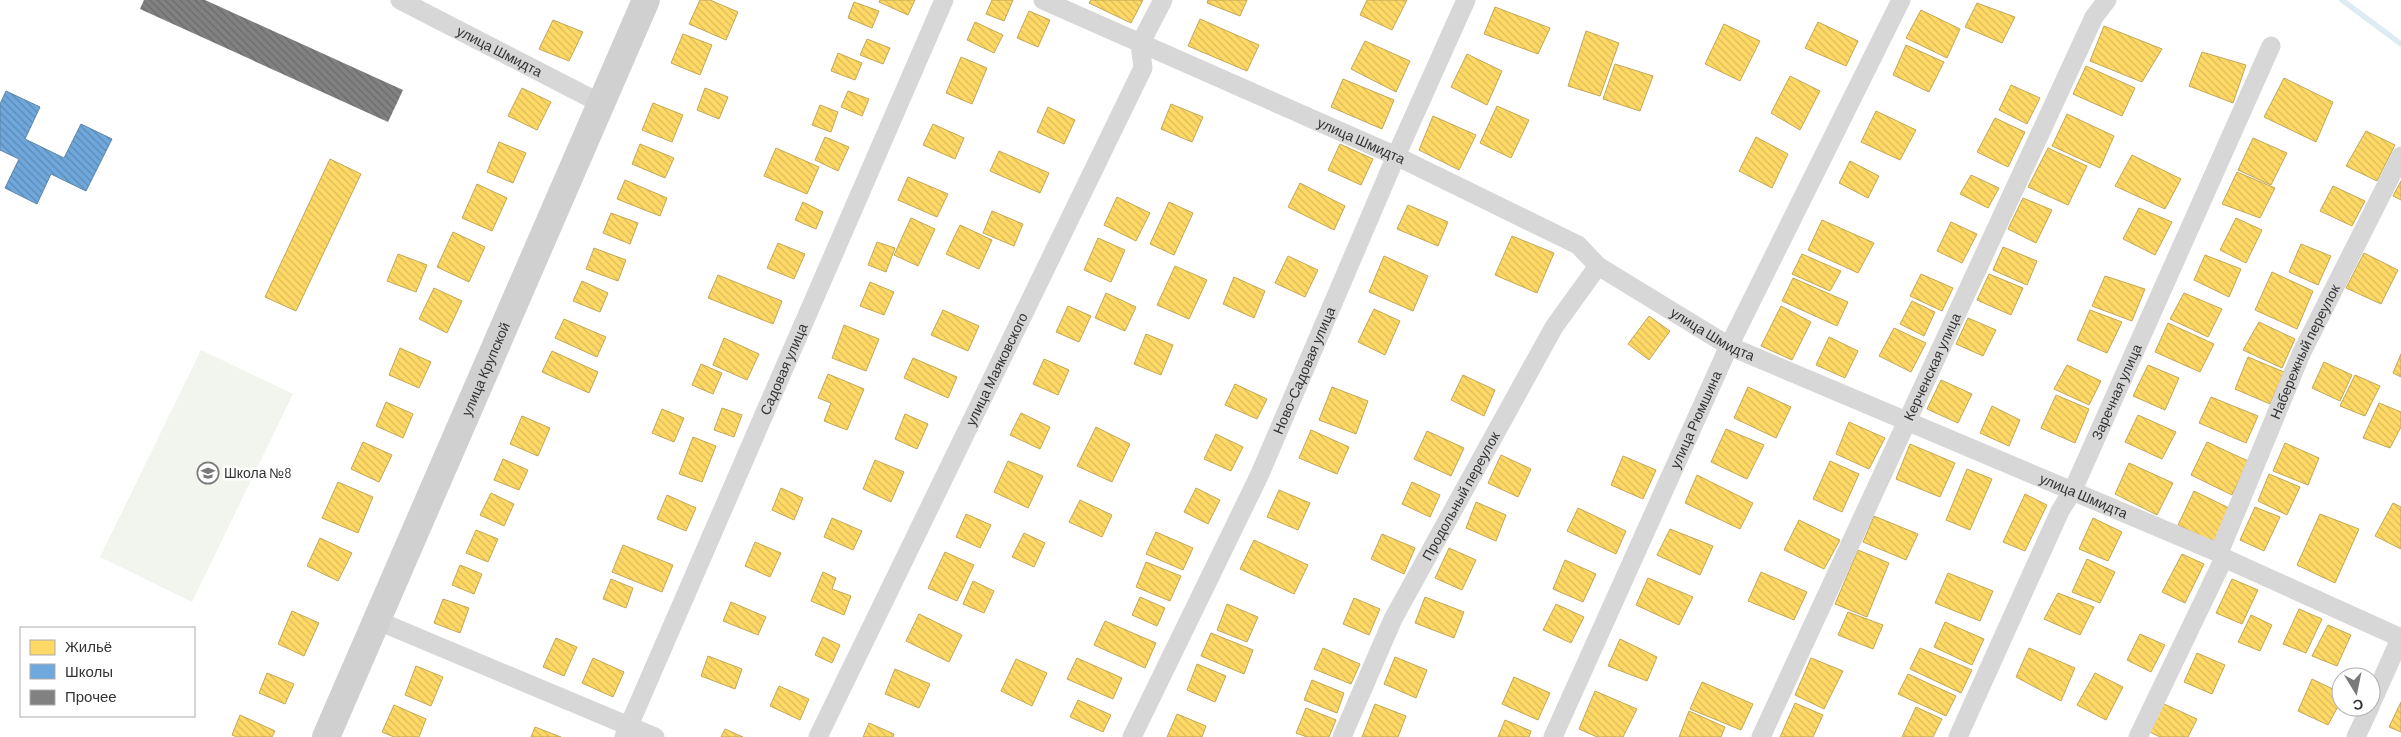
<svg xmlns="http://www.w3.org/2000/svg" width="2401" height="737" font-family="Barlow,sans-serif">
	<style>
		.park { fill: #f1f5ed }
		.homes { fill: url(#homes-back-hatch); stroke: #c2a757 }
		.schools { fill: url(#schools-back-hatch); stroke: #5d85a9 }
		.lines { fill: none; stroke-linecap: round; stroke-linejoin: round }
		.stream { stroke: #ddebf3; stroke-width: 5.5 }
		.building { fill: url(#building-back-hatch) }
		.street { stroke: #d7d7d7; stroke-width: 19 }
		.secondary { stroke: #d0d0d0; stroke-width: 28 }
		.labels { text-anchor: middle; stroke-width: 5; stroke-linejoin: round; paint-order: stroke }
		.street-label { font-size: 14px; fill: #333; stroke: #fff }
		.poi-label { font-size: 14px; fill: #333; stroke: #fff; text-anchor: start }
	</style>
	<defs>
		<pattern id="homes-back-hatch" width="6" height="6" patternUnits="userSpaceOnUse" patternTransform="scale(1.25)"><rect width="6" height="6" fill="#ffd966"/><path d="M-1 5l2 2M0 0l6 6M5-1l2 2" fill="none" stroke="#dbbb59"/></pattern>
		<pattern id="schools-back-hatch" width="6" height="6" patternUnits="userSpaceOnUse" patternTransform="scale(1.25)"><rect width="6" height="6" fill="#6fa8dc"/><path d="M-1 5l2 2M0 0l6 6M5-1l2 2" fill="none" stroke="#5c89b3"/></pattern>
		<pattern id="building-back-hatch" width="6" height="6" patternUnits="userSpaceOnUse" patternTransform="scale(1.25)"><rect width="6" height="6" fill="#818181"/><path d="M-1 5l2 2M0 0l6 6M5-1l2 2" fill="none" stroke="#6a6a6a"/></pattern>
	</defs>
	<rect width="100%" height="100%" fill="#fff"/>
	<path class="park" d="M201,350L293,394L192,602L100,557Z"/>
	<path class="homes" d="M700,0H710L738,12L726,40L689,24Z
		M880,0H915L908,15L879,2Z
		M992,0H1013L1004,21L986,14Z
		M1091,0H1143L1131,23L1089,3Z
		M1208,0H1247L1240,16L1207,3Z
		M1367,0H1407L1392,30L1360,15Z
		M854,2L879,11L872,28L848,18Z
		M1977,3L2015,17L2002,43L1965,27Z
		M1495,7L1550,28L1538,54L1484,34Z
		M1921,10L1960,29L1947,58L1906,38Z
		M1029,11L1050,20L1038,47L1017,38Z
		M1200,19L1259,45L1247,71L1188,46Z
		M553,20L583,32L569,61L539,49Z
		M975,22L1003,35L994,53L967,40Z
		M1818,22L1858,41L1846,66L1805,48Z
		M1724,24L1760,41L1740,81L1705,64Z
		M2104,26L2162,49L2142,82L2090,61Z
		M1586,31L1619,43L1600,96L1568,86Z
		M683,34L712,45L700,75L671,63Z
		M867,39L890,48L883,64L860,55Z
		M1365,41L1410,61L1396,92L1351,69Z
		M1906,45L1944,62L1929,92L1893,75Z
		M2202,52L2246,65L2233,103L2189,86Z
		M838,53L862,63L855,80L831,71Z
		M1467,54L1502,71L1487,105L1451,87Z
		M961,57L987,68L972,104L946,93Z
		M1615,64L1653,76L1640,111L1603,99Z
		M2086,66L2135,88L2122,116L2073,94Z
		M1790,76L1820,91L1800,130L1771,113Z
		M2284,78L2333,102L2316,142L2264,117Z
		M1343,79L1394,100L1382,129L1331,107Z
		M2011,85L2040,98L2027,124L1999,110Z
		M522,88L551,102L537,130L508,116Z
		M705,88L728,97L719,119L697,110Z
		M848,91L869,99L862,116L841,107Z
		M653,103L683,115L672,142L642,130Z
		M1171,104L1203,117L1192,142L1161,129Z
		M820,105L838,112L831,132L812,125Z
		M1497,106L1529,120L1511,158L1480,143Z
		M1048,107L1075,120L1064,144L1037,132Z
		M1876,111L1916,130L1900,160L1861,142Z
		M2067,114L2114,136L2100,168L2052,146Z
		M1433,116L1476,135L1459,170L1419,150Z
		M1995,118L2025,132L2008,167L1977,152Z
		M933,124L964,138L955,159L923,145Z
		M2366,131L2395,145L2377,181L2346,166Z
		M825,137L849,147L838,171L815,160Z
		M1756,137L1788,154L1772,188L1739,171Z
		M2253,138L2287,153L2271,185L2238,170Z
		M499,142L526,153L513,183L487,172Z
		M640,144L674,158L665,178L632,164Z
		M1340,144L1373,159L1361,185L1328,170Z
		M776,148L819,167L807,194L764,176Z
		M2048,148L2087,166L2068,205L2028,187Z
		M999,151L1049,173L1040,193L990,171Z
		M2132,155L2181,179L2165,209L2115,186Z
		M330,159L361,174L296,311L265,297Z
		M1850,161L1879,176L1868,198L1839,183Z
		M2237,172L2275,188L2260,218L2222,204Z
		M1971,175L1999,188L1988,208L1960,194Z
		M908,177L948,194L937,217L898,200Z
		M625,180L667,198L660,216L617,199Z
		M2401,181V200L2393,196Z
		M1300,183L1345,206L1334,230L1288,207Z
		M477,184L507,198L492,231L462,218Z
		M2333,186L2365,201L2352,226L2320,211Z
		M1117,197L1150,213L1136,241L1104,225Z
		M2023,198L2052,210L2036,243L2008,229Z
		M803,202L823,212L816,229L795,220Z
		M1169,202L1193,213L1174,255L1150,244Z
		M1408,205L1448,222L1438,246L1397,229Z
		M2139,208L2172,222L2155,255L2123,239Z
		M992,211L1023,224L1014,246L983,233Z
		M611,213L638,223L630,244L603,233Z
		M911,218L935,229L918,266L894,255Z
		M2236,218L2262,230L2246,263L2220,250Z
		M1822,220L1874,243L1858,273L1808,250Z
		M1951,222L1977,234L1962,263L1937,251Z
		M960,225L992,240L979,269L946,254Z
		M453,232L485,247L469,282L437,267Z
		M1512,236L1554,253L1537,293L1495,275Z
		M1098,238L1125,250L1111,282L1084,270Z
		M877,242L895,248L886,272L868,265Z
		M778,243L805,254L794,279L767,268Z
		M2301,244L2331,256L2318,285L2289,272Z
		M2003,247L2037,261L2027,285L1993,270Z
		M594,248L626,260L618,281L586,269Z
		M2364,253L2398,270L2381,304L2346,288Z
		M398,254L427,265L416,292L387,281Z
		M1802,254L1841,271L1830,291L1792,274Z
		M2205,255L2241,269L2229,297L2194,280Z
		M1288,256L1318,270L1305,297L1275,283Z
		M1384,256L1428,276L1413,311L1369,292Z
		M1175,266L1207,280L1189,319L1157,305Z
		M2272,272L2313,291L2297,329L2255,310Z
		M1921,274L1953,288L1942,311L1910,296Z
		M1989,274L2023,288L2011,315L1977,300Z
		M718,275L782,301L773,324L708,298Z
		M2105,276L2145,289L2132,321L2092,306Z
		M1234,277L1265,291L1254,318L1223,304Z
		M1793,278L1848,302L1837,326L1782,301Z
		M582,281L608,293L600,312L573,301Z
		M870,282L894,292L884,315L860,306Z
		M434,288L462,301L447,333L419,319Z
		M1106,293L1136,307L1125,331L1095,318Z
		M2184,293L2222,309L2208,337L2170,319Z
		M1912,301L1935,312L1924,336L1900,324Z
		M1068,306L1091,316L1079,342L1056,332Z
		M1781,306L1811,322L1792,360L1761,346Z
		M1374,309L1400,321L1385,355L1358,342Z
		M943,310L979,326L968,351L931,335Z
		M2090,310L2122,322L2107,353L2077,340Z
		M1649,316L1670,331L1649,360L1628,344Z
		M1968,318L1996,330L1983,356L1956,344Z
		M564,319L606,337L597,357L555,338Z
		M2259,322L2295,339L2282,368L2243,350Z
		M2168,323L2214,344L2200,372L2155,352Z
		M844,325L879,339L866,371L832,358Z
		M1894,328L1926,343L1911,372L1879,356Z
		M1146,334L1173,345L1161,375L1134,364Z
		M1829,337L1858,351L1845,378L1816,365Z
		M724,338L759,354L747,380L713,365Z
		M400,348L431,362L419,388L389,375Z
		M552,351L598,372L589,393L542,372Z
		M2401,354V377L2393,373Z
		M2248,357L2284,372L2270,404L2235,389Z
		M913,358L957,377L948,398L904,378Z
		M1044,359L1069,370L1058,395L1033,384Z
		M2324,362L2352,375L2340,401L2312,388Z
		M701,364L722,373L713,394L692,385Z
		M2067,365L2101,381L2089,405L2054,389Z
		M2148,365L2179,378L2165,410L2133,396Z
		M828,374L864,389L847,430L824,421L831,403L818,398Z
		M1463,375L1495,390L1484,416L1451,400Z
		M2355,375L2380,386L2365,416L2340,406Z
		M1941,380L1972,394L1958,423L1927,409Z
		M1235,384L1267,399L1257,419L1225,405Z
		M1332,387L1368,401L1356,434L1319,420Z
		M1748,387L1791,407L1776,438L1734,418Z
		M2056,395L2089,409L2075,443L2041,428Z
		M2211,397L2258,416L2246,443L2199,423Z
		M386,402L413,414L403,438L376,426Z
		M2379,403L2401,412V427L2390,448L2363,438Z
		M1992,406L2020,420L2009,446L1980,433Z
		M722,408L742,415L734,437L714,430Z
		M662,409L684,418L674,442L652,433Z
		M1021,413L1050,427L1040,449L1010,435Z
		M905,414L928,424L917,449L895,439Z
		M2138,415L2176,432L2162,459L2125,442Z
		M522,416L550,428L538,456L510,444Z
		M1849,422L1885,438L1869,469L1836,454Z
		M1096,427L1130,444L1112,482L1077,466Z
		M1726,429L1764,445L1747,479L1711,462Z
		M1311,430L1349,447L1337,474L1299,458Z
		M1427,431L1464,448L1451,476L1414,459Z
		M1216,434L1243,447L1231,471L1204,459Z
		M693,437L716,446L702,482L679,474Z
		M363,442L392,455L379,482L351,469Z
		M2207,442L2248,461L2232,495L2191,475Z
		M2285,443L2319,458L2308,485L2273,471Z
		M1910,444L1955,463L1940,497L1896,479Z
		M1501,455L1531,469L1518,497L1488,483Z
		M1623,456L1656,470L1643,499L1611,485Z
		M503,459L528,470L519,490L494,480Z
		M875,460L904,472L891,502L863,489Z
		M1008,461L1043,476L1028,508L994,492Z
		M1830,461L1859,474L1842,512L1813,499Z
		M2129,463L2173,483L2157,515L2115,494Z
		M1967,469L1992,479L1970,530L1946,520Z
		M2269,474L2300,487L2287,515L2258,501Z
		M1697,475L1753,503L1740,529L1685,503Z
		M338,482L373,497L358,533L322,518Z
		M1412,482L1440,495L1430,517L1402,504Z
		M781,488L803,498L794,520L772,510Z
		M1196,488L1220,500L1208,524L1184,512Z
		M1279,490L1310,503L1298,530L1267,517Z
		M2194,491L2229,508L2214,542L2178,525Z
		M491,493L514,504L504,526L480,515Z
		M2025,494L2047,505L2025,551L2003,542Z
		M667,495L696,508L686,531L657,519Z
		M1080,500L1112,515L1102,537L1069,522Z
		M1476,502L1506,515L1496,541L1466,528Z
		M2393,503L2401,507V549L2375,536Z
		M2255,507L2280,517L2264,551L2240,540Z
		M1578,508L1626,531L1616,554L1567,531Z
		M966,514L991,525L980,548L956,537Z
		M2320,514L2359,529L2335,583L2297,565Z
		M1874,516L1918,534L1906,560L1863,542Z
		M832,518L862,531L853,550L824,537Z
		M2093,518L2122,532L2108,561L2079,549Z
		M1799,520L1840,540L1824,569L1784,550Z
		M1670,529L1713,546L1700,575L1657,555Z
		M476,530L498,539L488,562L466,553Z
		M1156,532L1193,548L1183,570L1146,554Z
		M1024,533L1045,543L1034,567L1012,557Z
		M1382,534L1415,548L1404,574L1371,559Z
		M320,538L352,553L338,581L307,566Z
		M1254,540L1308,565L1294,594L1240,569Z
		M755,542L781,553L770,577L745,566Z
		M623,545L673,565L662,592L612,572Z
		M1449,548L1476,560L1462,590L1435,578Z
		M1858,550L1889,563L1867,617L1835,604Z
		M945,552L974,565L957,601L928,588Z
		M2182,554L2204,564L2185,603L2162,592Z
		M2087,559L2115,572L2100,603L2072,592Z
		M1565,560L1596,574L1583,602L1553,589Z
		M1146,562L1181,576L1170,601L1136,587Z
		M460,565L482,574L474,594L452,585Z
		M823,572L836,578L832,589L851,596L844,615L811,601Z
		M1761,572L1807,592L1794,620L1748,601Z
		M1948,573L1993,591L1980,621L1935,603Z
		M1648,578L1693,597L1679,625L1636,605Z
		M611,579L633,588L626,608L603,599Z
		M2232,579L2258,590L2242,624L2216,613Z
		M973,581L994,591L984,613L963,604Z
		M2058,593L2094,607L2080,635L2044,619Z
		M1140,597L1165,608L1157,626L1132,615Z
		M1425,597L1464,612L1454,638L1415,623Z
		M1354,598L1380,609L1369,635L1343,624Z
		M443,599L469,608L460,633L434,623Z
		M731,602L766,617L758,635L723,621Z
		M1227,604L1258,617L1247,642L1217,630Z
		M1556,604L1584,617L1571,643L1543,630Z
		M2299,609L2322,619L2306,653L2283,644Z
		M292,611L319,623L304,656L278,644Z
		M1848,612L1883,625L1873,649L1838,635Z
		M919,614L962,635L949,662L906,641Z
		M2251,615L2272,625L2260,651L2238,642Z
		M1105,621L1156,643L1145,668L1094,645Z
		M1945,622L1984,639L1972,665L1934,647Z
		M2328,625L2351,635L2337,666L2312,656Z
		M1211,633L1253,650L1244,674L1201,656Z
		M2140,634L2165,645L2151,672L2127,660Z
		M823,637L840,645L832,663L815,655Z
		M556,638L577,647L564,676L543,667Z
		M1620,639L1657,657L1647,681L1608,666Z
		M1323,648L1360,664L1351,684L1314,669Z
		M1920,648L1972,670L1961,693L1910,669Z
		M2029,648L2075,668L2061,701L2016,677Z
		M2197,653L2225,665L2212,694L2184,682Z
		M708,656L742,669L735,689L701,676Z
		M1395,657L1427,670L1416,698L1384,684Z
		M593,658L624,672L613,697L582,683Z
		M1077,658L1122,678L1113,699L1067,679Z
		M1811,658L1843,671L1824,709L1795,695Z
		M1016,659L1047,673L1032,706L1001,691Z
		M1197,664L1226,676L1215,702L1187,690Z
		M416,666L443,677L431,706L405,695Z
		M895,669L930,684L919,708L885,694Z
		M267,673L294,684L285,704L259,693Z
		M2095,673L2123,687L2106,720L2077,705Z
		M1908,674L1956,696L1946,716L1898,694Z
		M1514,677L1550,693L1538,720L1502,704Z
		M2312,679L2341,693V701L2328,725L2298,711Z
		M1312,680L1344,693L1337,713L1304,700Z
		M1702,682L1753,704L1741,730L1690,709Z
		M779,686L809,699L800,720L770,706Z
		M1595,691L1637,709L1623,737H1597L1579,729Z
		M1078,700L1111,715L1103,732L1070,717Z
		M2401,702V732L2389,727Z
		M1795,703L1823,715L1813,737H1780Z
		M2162,703L2197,719L2188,737H2160L2148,731Z
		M1375,704L1406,716L1398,737H1362Z
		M394,705L426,719L419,737H394L382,732Z
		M1916,707L1942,719L1933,737H1902Z
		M1306,708L1336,720L1329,737H1307L1296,733Z
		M1689,711L1725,727L1721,737H1679Z
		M1177,714L1206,726L1202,737H1167Z
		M240,715L275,731L272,737H237L232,735Z
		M1505,720L1531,731L1529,737H1498Z
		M869,723L894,734L893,737H863Z
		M535,727L561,737H531Z
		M725,729L743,737H721Z"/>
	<path class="schools" d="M6,91L40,107L25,139L64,158L81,124L112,139L86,191L51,174L37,204L5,188L19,159L0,150V104Z"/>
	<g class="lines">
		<path class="stream" d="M2342,0L2401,44"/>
	</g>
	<path class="building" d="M144,0H205L403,90L388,122L140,9Z"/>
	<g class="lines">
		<g class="street">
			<path id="s1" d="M400,0L600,103"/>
			<path id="s2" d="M1043,0L1396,156L1578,245L1598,266L1729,346L2219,553L2224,558L2401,638"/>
			<path id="s3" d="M2219,553L2301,354L2401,156"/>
			<path d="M376,620L655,737"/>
			<path d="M2371,704L2401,637"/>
			<path id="s4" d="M624,737L944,0"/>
			<path id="s5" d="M818,737L1143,68L1140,44L1163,0"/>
			<path id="s6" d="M1132,737L1259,476L1396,156L1466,0"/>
			<path id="s7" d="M1342,737L1393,619L1554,327L1598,266"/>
			<path id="s8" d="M1553,737L1729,346L1901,0"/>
			<path id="s9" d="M1761,737L2094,17L2107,0"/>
			<path id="s10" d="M1958,737L2060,511L2072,492L2271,46"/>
			<path d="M2138,737L2224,558"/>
			<path d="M2356,737L2370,707"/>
		</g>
		<path class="secondary" id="s11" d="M326,737L646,0"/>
	</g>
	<defs>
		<g id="school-ring" transform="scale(1.125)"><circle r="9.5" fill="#fff" stroke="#7a7a7a" stroke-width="1.5"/><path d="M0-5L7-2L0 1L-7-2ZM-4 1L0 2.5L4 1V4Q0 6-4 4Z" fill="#7a7a7a"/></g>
	</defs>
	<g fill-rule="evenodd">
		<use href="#school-ring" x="208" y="473"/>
	</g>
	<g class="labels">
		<g class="street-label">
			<text dy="5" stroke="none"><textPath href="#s1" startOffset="112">улица Шмидта</textPath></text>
			<text dy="5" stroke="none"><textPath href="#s2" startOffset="348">улица Шмидта</textPath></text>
			<text dy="5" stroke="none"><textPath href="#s2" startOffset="751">улица Шмидта</textPath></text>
			<text dy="5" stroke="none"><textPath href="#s3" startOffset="219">Набережный переулок</textPath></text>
			<text dy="5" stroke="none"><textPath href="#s9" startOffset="408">Керченская улица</textPath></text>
			<text dy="5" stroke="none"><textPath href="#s11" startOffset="401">улица Крупской</textPath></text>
			<text dy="5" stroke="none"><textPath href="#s4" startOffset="401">Садовая улица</textPath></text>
			<text dy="5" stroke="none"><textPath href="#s5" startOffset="409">улица Маяковского</textPath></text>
			<text dy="5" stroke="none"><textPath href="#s6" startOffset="405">Ново-Садовая улица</textPath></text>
			<text dy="5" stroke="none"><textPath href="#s10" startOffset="380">Заречная улица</textPath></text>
			<text dy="5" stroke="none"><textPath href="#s8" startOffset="348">улица Рюмшина</textPath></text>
			<text dy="5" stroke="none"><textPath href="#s7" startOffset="269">Продольный переулок</textPath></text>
			<text dy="5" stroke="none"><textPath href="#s2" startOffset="1156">улица Шмидта</textPath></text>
		</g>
		<g class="poi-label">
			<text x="224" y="478">Школа №8</text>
		</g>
	</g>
	<rect x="20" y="627" width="175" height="90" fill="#ffffff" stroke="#adadad"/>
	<rect x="30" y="640" width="25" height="15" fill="#ffd966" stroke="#adadad"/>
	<text x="65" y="652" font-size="15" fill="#333333">Жильё</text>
	<rect x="30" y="664" width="25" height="15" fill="#6fa8dc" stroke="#adadad"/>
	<text x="65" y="677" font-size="15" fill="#333333">Школы</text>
	<rect x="30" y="690" width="25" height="15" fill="#818181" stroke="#adadad"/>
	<text x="65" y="702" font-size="15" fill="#333333">Прочее</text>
	<g transform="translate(2356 692) rotate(170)"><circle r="24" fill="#ffffff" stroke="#adadad"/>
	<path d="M0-4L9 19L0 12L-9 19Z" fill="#7a7a7a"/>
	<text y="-8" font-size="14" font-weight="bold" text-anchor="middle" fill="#333333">С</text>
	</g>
</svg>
